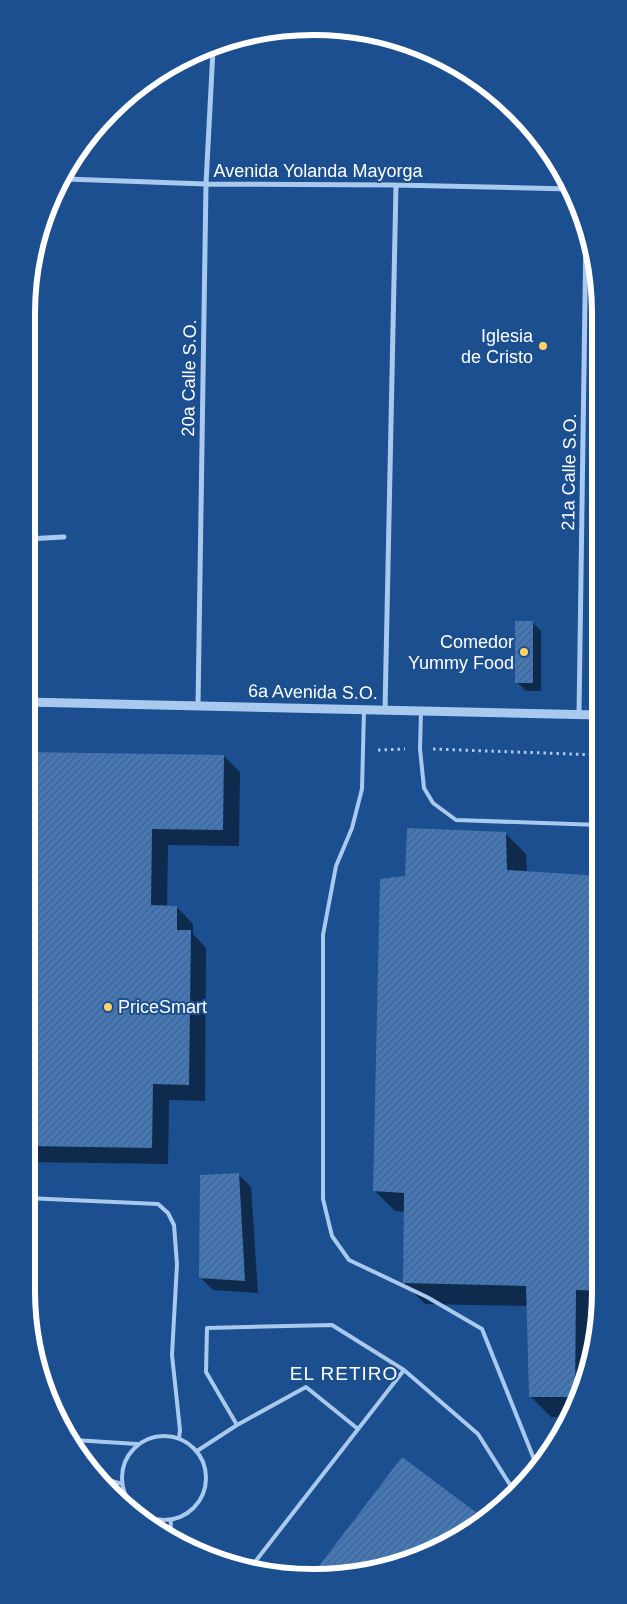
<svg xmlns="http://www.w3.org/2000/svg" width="627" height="1604" font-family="Helvetica,sans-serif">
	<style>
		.shadow { fill: #0007 }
		.building { fill: url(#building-hatch) }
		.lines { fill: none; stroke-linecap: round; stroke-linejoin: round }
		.path { stroke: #a9c9ee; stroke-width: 3; stroke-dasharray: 2.5 4; stroke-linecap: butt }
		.service { stroke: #a9c9ee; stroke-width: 4 }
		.minor { stroke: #a9c9ee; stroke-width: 5 }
		.tertiary { stroke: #a9c9ee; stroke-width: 9 }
		.poi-dot { fill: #ffd166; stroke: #1b4f8f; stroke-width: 2 }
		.labels { text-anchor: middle; stroke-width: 4; stroke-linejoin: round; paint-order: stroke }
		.street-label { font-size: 18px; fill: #fff; stroke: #1b4f8f }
		.poi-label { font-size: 18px; fill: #fff; stroke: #1b4f8f; text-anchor: end }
		.neighbourhood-label { font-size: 19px; letter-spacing: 1px; fill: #fff; stroke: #1b4f8f }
		.rim { fill: none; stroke: #fff; stroke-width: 6 }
	</style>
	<defs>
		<pattern id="building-hatch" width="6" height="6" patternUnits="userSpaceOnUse" patternTransform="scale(1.25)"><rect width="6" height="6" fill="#4478b7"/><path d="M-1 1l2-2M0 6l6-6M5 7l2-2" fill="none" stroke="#486282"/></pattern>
	</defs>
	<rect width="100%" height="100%" fill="#1b4f8f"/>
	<path class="shadow" d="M532,622L541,631V691H526L517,682Z
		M26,753L224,756L240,772L239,846L168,845L167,907H177L193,924V934L206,948L205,1101L169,1100L168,1164L26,1162Z
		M505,833L526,854L527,873L601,1290L598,1310H596V1326L591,1365L565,1417H551L530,1396L528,1306L425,1304L404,1283L405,1212L395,1211L374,1190L406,877Z
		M238,1174L251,1187L258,1293L213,1290L200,1277Z
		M402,1459L484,1519L473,1529L370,1572L315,1574Z"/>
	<path class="building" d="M515,621H533V683H515Z
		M26,752L224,755L223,830L152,829L151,905L177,906V930H191L189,1085L153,1084L152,1148L26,1146Z
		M407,828L506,832L507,870L600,876L601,1291L576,1290L575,1397H529L526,1286L403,1283L404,1193L373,1191L380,879L405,876Z
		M239,1173L245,1281L199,1278L200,1175Z
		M402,1457L485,1519L473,1529L370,1572L313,1574Z"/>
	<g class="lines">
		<path class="path" d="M433,749L599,755
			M378,750L405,749"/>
		<path class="service" d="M364,710L362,789L352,828L336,866L323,935V1199L332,1236L349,1260L427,1297L482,1329L538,1469
			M421,711L420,749L424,788L433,803L456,820L600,825
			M26,1198L158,1204L168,1213L174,1225L177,1264L172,1355L180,1430L179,1438
			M237,1425L206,1372L207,1328L332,1325L404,1370L478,1434L514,1491
			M122 1478a42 42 0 1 1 84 0a42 42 0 1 1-84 0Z
			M74,1440L137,1444
			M197,1451L237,1425L306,1387L358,1429
			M95,1476L122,1484
			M170,1539L171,1520
			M251,1567L404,1370"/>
		<path class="minor" d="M66,179L206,184L396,185L570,189
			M26,539L64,537
			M198,706L206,184L213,50
			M385,710L396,185
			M579,714L586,231"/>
		<path class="tertiary" d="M26,702L599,715"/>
	</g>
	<g class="poi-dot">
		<circle cx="543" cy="346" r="5"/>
		<circle cx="524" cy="652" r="5"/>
		<circle cx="108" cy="1007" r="5"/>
	</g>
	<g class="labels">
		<g class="street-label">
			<text x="318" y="177">Avenida Yolanda Mayorga</text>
			<text transform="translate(189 378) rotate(-89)" y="6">20a Calle S.O.</text>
			<text transform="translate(569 472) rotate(-89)" y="6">21a Calle S.O.</text>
			<text transform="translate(313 692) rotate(1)" y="6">6a Avenida S.O.</text>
		</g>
		<g class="poi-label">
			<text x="533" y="342">Iglesia<tspan x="533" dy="21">de Cristo</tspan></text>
			<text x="514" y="648">Comedor<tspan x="514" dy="21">Yummy Food</tspan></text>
			<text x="118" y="1013" text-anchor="start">PriceSmart</text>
		</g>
		<g class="neighbourhood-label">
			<text x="344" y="1380">EL RETIRO</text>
		</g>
	</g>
	<path d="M0 0H627V1604H0ZM313 35H314A278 278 0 0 1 592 313V1291A278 278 0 0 1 314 1569H313A278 278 0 0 1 35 1291V313A278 278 0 0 1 313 35Z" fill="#1b4f8f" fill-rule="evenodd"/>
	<path class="rim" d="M313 35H314A278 278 0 0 1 592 313V1291A278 278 0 0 1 314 1569H313A278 278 0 0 1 35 1291V313A278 278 0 0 1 313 35Z"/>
</svg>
